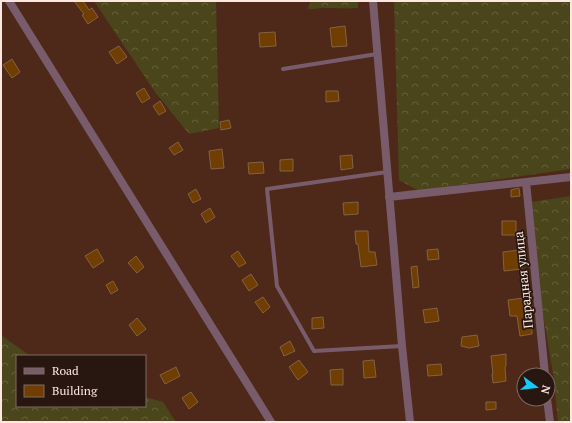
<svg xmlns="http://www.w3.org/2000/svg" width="572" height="423" font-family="'PT Serif',serif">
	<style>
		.forest { fill: url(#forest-crowns) }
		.building { fill: #6f3e00; stroke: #836243 }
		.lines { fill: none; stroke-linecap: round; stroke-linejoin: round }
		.service { stroke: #785c6c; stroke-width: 4 }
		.minor { stroke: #785c6c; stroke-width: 8 }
		.labels { text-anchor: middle; stroke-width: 3.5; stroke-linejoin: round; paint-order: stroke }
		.street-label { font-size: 13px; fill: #fce8e0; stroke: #281710 }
	</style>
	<defs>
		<pattern id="forest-crowns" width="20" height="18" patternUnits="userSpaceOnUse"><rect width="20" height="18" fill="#4a451a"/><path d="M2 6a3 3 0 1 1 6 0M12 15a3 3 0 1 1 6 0" fill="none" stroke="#65603b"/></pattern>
	</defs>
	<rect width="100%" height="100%" fill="#4e2919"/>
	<path class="forest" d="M94,1H216L219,128L189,134L155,92Z
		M311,1H358V8C346,9 334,8 321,8C317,8 313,10 308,9L309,5Z
		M394,1H571V169L419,191L399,180Z
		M571,196V422H558L554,379L524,203Z
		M1,335L30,356H17V406H145V397L163,402L176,422H1Z"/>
	<path class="building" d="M74,1H83L89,10L92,8L98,17L88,24L82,15L84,14Z
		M345,26L347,46L332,47L330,28Z
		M275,32L276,46L260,47L259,33Z
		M119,46L127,57L117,64L109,52Z
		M12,59L20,72L12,78L3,65Z
		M144,88L150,98L142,103L136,93Z
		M326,91H338L339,101L326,102Z
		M160,101L166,111L159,115L153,106Z
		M229,120L231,128L221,130L220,122Z
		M178,142L183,150L174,155L169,148Z
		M222,149L224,168L211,169L209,151Z
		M352,155L353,168L341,170L340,156Z
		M293,159V171H280V160Z
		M263,162L264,173L249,174L248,163Z
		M519,188L520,196L511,197V190Z
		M196,189L201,199L193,203L188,194Z
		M358,202V214L344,215L343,203Z
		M210,208L215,217L206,223L201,214Z
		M502,221H516V235H502Z
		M355,231H368L369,252H375L377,265L361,267L358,244H356Z
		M97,249L104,261L93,268L85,256Z
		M438,249L439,259L428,260L427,250Z
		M520,250L521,255H526L527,264L522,265V269L504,271L503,252Z
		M238,251L246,263L239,267L231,256Z
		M136,256L144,267L137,273L128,263Z
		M417,266L419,287L413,288L411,267Z
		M251,274L258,285L249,291L242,280Z
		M113,281L118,290L111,294L106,285Z
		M263,297L270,307L263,313L255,302Z
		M524,298L526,320H532V334L520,336L517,316H510L508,300Z
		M437,308L439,321L425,323L423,310Z
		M323,317L324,328L312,329V318Z
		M137,318L146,329L137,336L129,325Z
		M477,335L479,346L469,348L461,346L462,337Z
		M290,341L295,351L284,356L280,347Z
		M506,354V366L505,367L506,381L493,383L492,374H493L491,356Z
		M299,360L308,372L298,380L289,367Z
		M374,360L376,377L364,378L363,361Z
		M441,364L442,375L428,376L427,365Z
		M176,367L180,376L165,384L160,375Z
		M343,369V385H331L330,370Z
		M191,392L198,402L189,409L182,398Z
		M486,402H496V409L486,410Z"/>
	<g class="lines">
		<path class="service" d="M283,69L377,54
			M387,172L267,189L277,286L314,351L402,346"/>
		<path class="minor" d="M9,1L271,422
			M373,1L402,346L410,422
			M526,182L545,375
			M389,197L571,177
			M547,399L550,422"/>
	</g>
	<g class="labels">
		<g class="street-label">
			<text transform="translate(523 280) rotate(-96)" y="5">Парадная улица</text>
		</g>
	</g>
	<rect width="572" height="423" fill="none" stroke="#fce8e0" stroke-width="4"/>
	<rect x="16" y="355" width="130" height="52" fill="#281710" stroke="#7d6b63"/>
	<rect x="24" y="368" width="20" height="6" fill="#785c6c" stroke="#7d6b63"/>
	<text x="52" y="375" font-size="12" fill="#fce8e0">Road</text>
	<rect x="24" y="385" width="20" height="12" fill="#6f3e00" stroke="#7d6b63"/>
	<text x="52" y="395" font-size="12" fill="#fce8e0">Building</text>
	<g transform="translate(536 387) rotate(105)"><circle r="19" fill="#281710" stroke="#7d6b63"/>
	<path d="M0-3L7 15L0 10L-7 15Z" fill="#13cafb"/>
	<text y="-6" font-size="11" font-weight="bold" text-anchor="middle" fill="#fce8e0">N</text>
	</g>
</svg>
